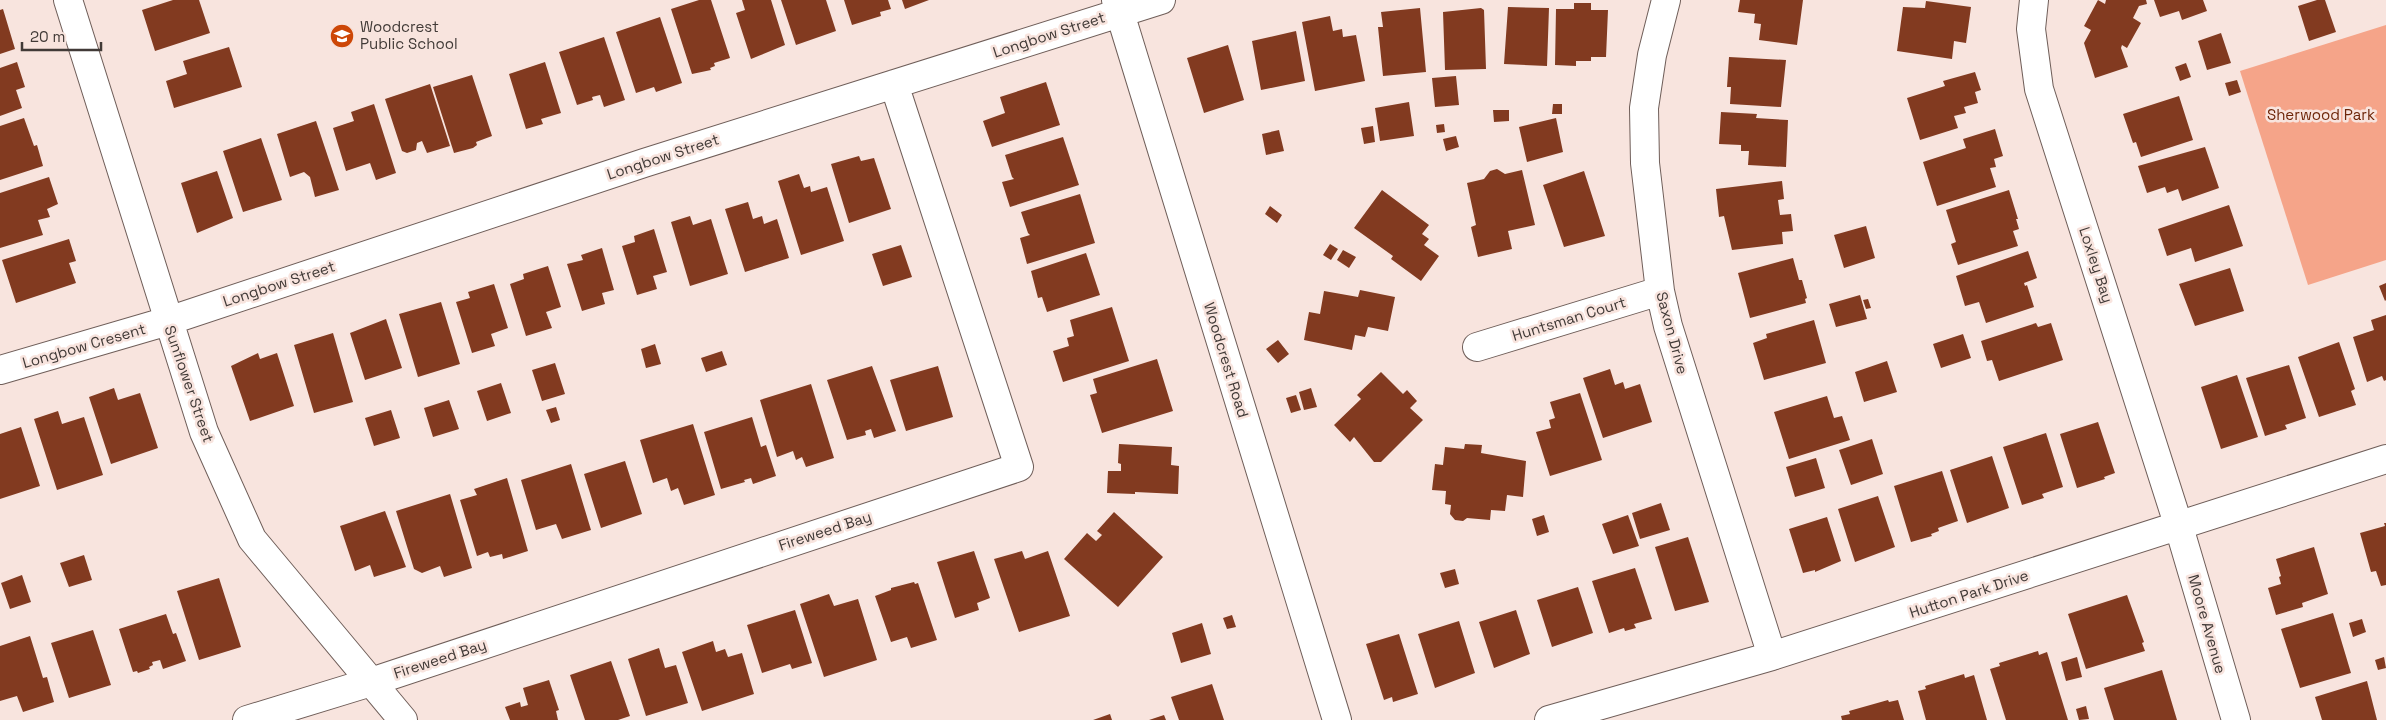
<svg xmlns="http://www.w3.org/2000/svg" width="2386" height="720" font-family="'Space Grotesk',sans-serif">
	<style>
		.green { fill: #f5a489 }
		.building { fill: #823a20 }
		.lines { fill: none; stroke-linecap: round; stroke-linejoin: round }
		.minor-casing { stroke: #6f5e59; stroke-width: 30 }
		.minor { stroke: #fff; stroke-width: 28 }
		.labels { text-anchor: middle; stroke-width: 5; stroke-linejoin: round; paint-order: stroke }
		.poi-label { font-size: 15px; fill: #413a37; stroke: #f8e4de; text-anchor: start }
		.street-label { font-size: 15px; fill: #413a37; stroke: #f8e4de }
		.park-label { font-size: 15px; fill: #6e2609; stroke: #f8e4de }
	</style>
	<rect width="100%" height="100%" fill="#f8e4de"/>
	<path class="green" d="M2386,25V260L2308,285L2240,71Z"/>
	<path class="building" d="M173,0H199L210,33L155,51L142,10Z
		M699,0H711L730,58L714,63L715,66L710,68L711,70L692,74L671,9Z
		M742,0H771L785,45L751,59L736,13L745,10Z
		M781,0H826L836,31L796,45Z
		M844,0H888L891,9L880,12L881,16L852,25Z
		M902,0H929L905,9Z
		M1740,0H1803L1797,45L1759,40L1761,24L1754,23L1755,14L1738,12Z
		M2098,0L2105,4L2106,0H2146L2147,4L2139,6L2133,18L2141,23L2127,48L2122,45L2121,48L2128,67L2095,78L2084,43L2091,30L2084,26Z
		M2154,0H2203L2207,11L2182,20L2179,11L2160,17Z
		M2317,0H2325L2336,32L2309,41L2298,6Z
		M1926,1L1971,7L1966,43L1954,41L1952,59L1897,51L1903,7L1925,8Z
		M1574,3H1591V10H1608L1606,57H1591V61H1576V66L1555,65L1556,9H1574Z
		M1508,7L1549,8L1547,66L1504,64Z
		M1420,8L1426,72L1383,76L1378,27H1383L1381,12Z
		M1481,8L1484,10L1486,69L1445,70L1443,12Z
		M3,9L15,49L0,54V10Z
		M1330,16L1333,31L1342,29L1343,37L1356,35L1365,81L1315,91L1302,22Z
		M660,17L682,83L656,92L654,87L636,93L616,32Z
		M1296,31L1305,81L1261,90L1252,41Z
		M2221,33L2231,63L2207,70L2198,41Z
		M604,37L625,100L604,107L600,95L592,97L593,100L577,105L559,52Z
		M1228,45L1244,100L1204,113L1187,58Z
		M229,47L242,87L174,108L166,81L187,74L183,61Z
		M1729,57L1786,60L1781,107L1730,104L1731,87H1727Z
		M17,62L25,87L16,90L22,108L0,116V68Z
		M545,62L561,113L541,119L543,124L526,129L509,74Z
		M2186,63L2191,77L2180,81L2175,67Z
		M1975,72L1981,90L1975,92L1978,103L1964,107L1966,113L1954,116L1958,128L1920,140L1907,98L1945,86L1943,81Z
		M472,75L492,136L476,142L477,145L473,148L454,153L433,87Z
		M1456,76L1459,105L1435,107L1432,78Z
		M2237,80L2241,92L2229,96L2225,83Z
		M1046,82L1060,125L992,147L983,121L1005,113L1000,97Z
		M430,84L450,146L427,153L422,141L417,143L416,150L407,153L402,151L385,99Z
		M2179,96L2193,140L2141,157L2136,142L2133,143L2123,114Z
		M1409,102L1414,136L1380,141L1375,108Z
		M374,104L396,173L376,180L370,163L346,171L333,128L354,121L351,112Z
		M1553,104H1562V114H1552Z
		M1493,110H1509V121L1494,122Z
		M1721,112L1757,114L1756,118L1788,120L1786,167L1748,165L1749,151H1741V145L1719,144Z
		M24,118L34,146L37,145L43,166L0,180V126Z
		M1556,118L1563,152L1527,162L1519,127Z
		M316,121L339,190L315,197L310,177L304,172L290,177L277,134Z
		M1444,124L1445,132L1437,133L1436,125Z
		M1373,126L1375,142L1364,144L1361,128Z
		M1995,129L2003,156L1994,159L1996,167L1990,168L1996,187L1937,206L1923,162L1966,148L1963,139Z
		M1279,130L1284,151L1266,155L1262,134Z
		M1456,136L1459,147L1446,151L1443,139Z
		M1063,137L1079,185L1010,207L1002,182L1014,179L1012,177L1005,155Z
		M261,138L282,200L243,212L223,151Z
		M2205,147L2219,188L2182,201L2178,189L2167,193L2165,187L2147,193L2138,166Z
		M859,156L861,161L874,158L891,209L849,223L831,164Z
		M1497,169L1505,174L1522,170L1535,225L1508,231L1512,249L1478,257L1471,227L1476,225L1467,183L1484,179L1490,171Z
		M217,171L233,218L197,233L181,183Z
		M1584,171L1605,236L1564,247L1543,185Z
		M799,174L804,188L810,186L811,192L827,187L844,241L801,255L778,181Z
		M49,177L58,204L47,209L50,217L38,220L43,235L0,248V193Z
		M1782,181L1784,199L1778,200L1780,215L1791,214L1793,231L1782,232L1783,244L1732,250L1724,216L1719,217L1716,189Z
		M1382,190L1429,225L1422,234L1429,239L1424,245L1439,256L1421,281L1391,259L1393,256L1354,228Z
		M2009,190L2018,219H2016L2019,229L2013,231L2018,246L1958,265L1951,244L1956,242L1946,210Z
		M1080,194L1095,243L1027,264L1020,238L1030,235L1028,233L1021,212Z
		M748,202L753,219L762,216L764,224L777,219L789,258L745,272L725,209Z
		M2229,205L2243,246L2195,262L2191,248L2167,256L2158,229Z
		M1270,206L1282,215L1277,223L1265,214Z
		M690,216L693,225L711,219L728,274L690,286L671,222Z
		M1866,226L1875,258L1844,268L1834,235Z
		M654,229L667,272L653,276L657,289L637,295L622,246L635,242L634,236Z
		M69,239L76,261L69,263L76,283L16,303L2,260Z
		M1330,244L1338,249L1331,260L1323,255Z
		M901,245L912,277L883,286L872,254Z
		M602,248L614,290L602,293L605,304L582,311L567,264L583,260L581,255Z
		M1343,250L1356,257L1349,268L1337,260Z
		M2028,251L2037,278L2024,283L2025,286L2027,285L2034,307L1986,323L1979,302L1965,306L1956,276Z
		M1086,253L1100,295L1047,312L1042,297L1038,298L1031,271Z
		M1793,258L1799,280H1802L1807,298L1805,299L1806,303L1750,318L1738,273Z
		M548,266L561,307L546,312L552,328L526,336L510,284L524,279L523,274Z
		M2230,268L2244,311L2195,326L2179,284Z
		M2386,283V300L2385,301L2379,286Z
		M494,284L508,328L491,334L495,346L472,353L456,302L470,298L468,292Z
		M1360,290L1395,297L1388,331L1368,327L1365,337L1355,335L1352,350L1304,340L1309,312L1320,314L1324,291L1358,297Z
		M1860,295L1867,319L1836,327L1829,304Z
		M1868,299L1871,308L1866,309L1863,300Z
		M441,302L460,364L418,377L399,314Z
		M1112,307L1129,361L1063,382L1053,351L1069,346L1067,338L1074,336L1070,320Z
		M2386,315V380L2384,381L2382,376L2367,382L2353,337L2374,330L2371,320Z
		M386,319L402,368L365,380L350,333Z
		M1814,320L1826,363L1764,380L1753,343L1767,338L1766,334Z
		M2036,323L2038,327L2051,323L2063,360L1999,381L1992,360L1987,361L1981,341Z
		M333,333L353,402L314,413L294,345Z
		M1963,334L1971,358L1941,368L1933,344Z
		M1278,340L1289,354L1278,363L1266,349Z
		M2339,342L2355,389L2351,391L2356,405L2319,417L2298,357Z
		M655,344L661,364L646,368L641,349Z
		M722,351L727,365L706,372L701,358Z
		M258,353L260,359L277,353L294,406L250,421L231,366Z
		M1157,359L1173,411L1102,433L1090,395L1097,393L1093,379Z
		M1887,361L1897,392L1864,402L1855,372Z
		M555,363L565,394L542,401L532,370Z
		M2289,365L2306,418L2285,425L2287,429L2265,436L2246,378Z
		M872,366L896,431L874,438L871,429L865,431L866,435L847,440L827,380Z
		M938,366L953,417L906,431L890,380Z
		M1610,369L1615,385L1623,382L1625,389L1640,384L1652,422L1603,438L1583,378Z
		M1381,372L1403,394L1407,390L1417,401L1410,408L1423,420L1381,462H1374L1354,437L1350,442L1334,425L1361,399L1357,395Z
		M2237,375L2258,437L2221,449L2201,387Z
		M501,383L511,413L487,421L477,391Z
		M811,384L834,458L806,467L802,457L796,460L793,451L777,457L760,400Z
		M114,388L118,400L140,393L158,448L111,464L89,397Z
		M1311,388L1317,407L1304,410L1299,392Z
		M1580,393L1602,460L1550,476L1536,432L1551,428L1549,420L1555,418L1550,402Z
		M1296,395L1301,410L1291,413L1286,398Z
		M1827,396L1834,418L1842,416L1850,440L1789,459L1774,412Z
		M449,400L459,429L433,437L424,408Z
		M556,407L560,420L551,423L546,410Z
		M391,410L400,438L374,446L365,418Z
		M58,411L62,424L84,417L103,475L57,490L34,419Z
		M752,417L761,447L766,445L776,476L753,484L751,478L744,480L745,482L721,489L704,432Z
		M2098,422L2115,473L2104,477L2105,479L2077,488L2060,434Z
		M693,424L715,495L684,505L678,488L671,491L667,478L653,483L640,440Z
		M21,427L40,486L0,499V434Z
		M2046,433L2063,487L2042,494L2044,498L2022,505L2003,447Z
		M1872,439L1883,474L1851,485L1839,450Z
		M1119,444L1172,447L1171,465L1179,466L1178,494L1135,492V494L1107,493L1108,471H1121V464L1118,463Z
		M1465,444L1482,445L1481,453L1526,461L1523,497L1507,495L1505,511L1491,510L1490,520L1467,518L1463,521L1455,520L1450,514L1451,505L1445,504L1446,491L1432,490L1435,464L1443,465L1445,447L1464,449Z
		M1992,456L2009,508L1967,523L1950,470Z
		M1816,458L1825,488L1795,497L1786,467Z
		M625,461L642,514L601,528L584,474Z
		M571,464L591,530L562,539L556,524L536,530L521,480Z
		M1942,471L1958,521L1938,528L1939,531L1931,534L1932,536L1911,542L1894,486Z
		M507,478L528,551L503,559L502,554L490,557L488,552L477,556L460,500L477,495L474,489Z
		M450,494L472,568L444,577L440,566L422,573L414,569L396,511Z
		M1878,496L1895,547L1855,562L1838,509Z
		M1661,503L1670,530L1640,539L1632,513Z
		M385,511L406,567L374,577L370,565L355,571L340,526Z
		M1114,512L1163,557L1118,607L1064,559L1087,533L1096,541L1102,535L1097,531Z
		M1544,515L1549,532L1537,536L1532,519Z
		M1628,515L1639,546L1613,554L1602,524Z
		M1827,517L1841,561L1815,572V570L1803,573L1789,529Z
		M2384,523H2386V585L2381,586L2376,571L2371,572L2360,533L2385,526Z
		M1688,537L1709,602L1675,611L1655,547Z
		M2314,547L2328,594L2302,603L2303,607L2276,615L2268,588L2281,584L2279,577L2281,576L2276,559Z
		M974,551L990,598L977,603L979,610L955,618L937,562Z
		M1022,551L1025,559L1048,551L1070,616L1019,632L994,559Z
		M84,555L92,580L69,587L60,563Z
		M1635,568L1652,619L1634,624L1636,628L1625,631L1624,628L1609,633L1592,581Z
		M1455,569L1459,584L1445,588L1440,573Z
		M22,575L31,602L10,609L1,583Z
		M219,578L241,647L199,660L177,591Z
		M914,582L915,584L918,583L937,640L911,648L907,637L891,642L875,596L891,590V588Z
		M1578,587L1593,633L1552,647L1537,600Z
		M829,594L834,606L858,599L877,660L824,677L800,604Z
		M2127,595L2144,642L2142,643L2145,651L2086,669L2068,614Z
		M795,610L812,663L792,669L790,664L762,673L747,625Z
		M1516,610L1530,654L1494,668L1479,622Z
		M2333,613L2351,673L2300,688L2281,629Z
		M166,614L173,634L176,633L186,661L163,669L160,660L152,662L153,665L149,667L150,669L138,673L137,671L133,672L119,629Z
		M1232,615L1236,627L1227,629L1223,618Z
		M2362,619L2366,632L2353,637L2349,623Z
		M1459,621L1475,673L1435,688L1418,634Z
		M1202,623L1211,654L1181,663L1172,633Z
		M93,630L111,685L69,698L51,643Z
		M1399,634L1418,694L1393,702L1392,697L1384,700L1366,644Z
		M30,636L43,678L47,677L54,702L23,712L17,696L0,701V646Z
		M713,641L716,652L725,649L728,657L742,653L754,694L702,711L682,652Z
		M659,648L665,668L676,665L688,703L646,716L628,659Z
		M2038,651L2039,655L2047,652L2068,720H2006L1990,669L2000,666L1999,663Z
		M2077,657L2082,677L2066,681L2061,662Z
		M2384,657L2386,668L2378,670L2375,660Z
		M611,661L630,716L618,720H585L570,675Z
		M2162,670L2177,720H2114L2104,688Z
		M1964,674L1965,678L1974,675L1987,720H1926L1918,691L1926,689L1925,686Z
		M549,680L559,710L556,711L558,720H510L505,707L520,702L521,707L528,705L523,688Z
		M2367,681L2377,720H2322L2315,697Z
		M1212,684L1224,720H1179L1171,697Z
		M1888,700L1889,702L1898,700L1904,720H1842L1841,716L1850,714L1849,711Z
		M2086,706L2089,719L2079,720L2076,709Z
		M1110,714L1112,720H1093Z
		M1164,715L1166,720H1149Z"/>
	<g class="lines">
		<g class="minor-casing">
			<path id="minor" d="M68,0L204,432L252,539L403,720
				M1116,0L1337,720
				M1666,0L1652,55L1644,108L1645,163L1660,291L1668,326L1772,656
				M2034,0L2031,29L2039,89L2179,527L2236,720
				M1477,347L1660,291
				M0,370L168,321L644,163L1161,0
				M247,720L371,682L1019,467L894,84
				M1549,720L1772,656L2386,459"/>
		</g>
		<use href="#minor" class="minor"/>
	</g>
	<defs>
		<g id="school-disc" transform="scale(1.25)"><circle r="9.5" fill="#cd4707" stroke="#f8e4de"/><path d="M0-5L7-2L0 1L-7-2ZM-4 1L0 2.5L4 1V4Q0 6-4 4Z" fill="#fff"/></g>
	</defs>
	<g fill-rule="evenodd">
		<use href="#school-disc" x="342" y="36"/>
	</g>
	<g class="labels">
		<g class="poi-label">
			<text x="360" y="32">Woodcrest<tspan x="360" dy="17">Public School</tspan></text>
		</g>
		<g class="street-label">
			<text transform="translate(1049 35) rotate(-18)" y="5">Longbow Street</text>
			<text transform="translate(663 157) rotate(-18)" y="5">Longbow Street</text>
			<text transform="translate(2096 265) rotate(72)" y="5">Loxley Bay</text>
			<text transform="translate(279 284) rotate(-18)" y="5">Longbow Street</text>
			<text transform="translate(1569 319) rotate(-17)" y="5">Huntsman Court</text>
			<text transform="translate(1672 333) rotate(75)" y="5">Saxon Drive</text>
			<text transform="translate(84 346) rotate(-16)" y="5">Longbow Cresent</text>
			<text transform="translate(1226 360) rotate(73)" y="5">Woodcrest Road</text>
			<text transform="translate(189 384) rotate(71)" y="5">Sunflower Street</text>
			<text transform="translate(825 531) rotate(-18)" y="5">Fireweed Bay</text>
			<text transform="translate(1969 594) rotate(-18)" y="5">Hutton Park Drive</text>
			<text transform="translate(2207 624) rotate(74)" y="5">Moore Avenue</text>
			<text transform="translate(440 659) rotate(-18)" y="5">Fireweed Bay</text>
		</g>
		<g class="park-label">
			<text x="2321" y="120">Sherwood Park</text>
		</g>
	</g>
	<path d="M22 42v8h79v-8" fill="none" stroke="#413a37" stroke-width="2.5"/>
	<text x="30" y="42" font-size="15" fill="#413a37" stroke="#f8e4de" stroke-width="4" paint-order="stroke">20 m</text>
</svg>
